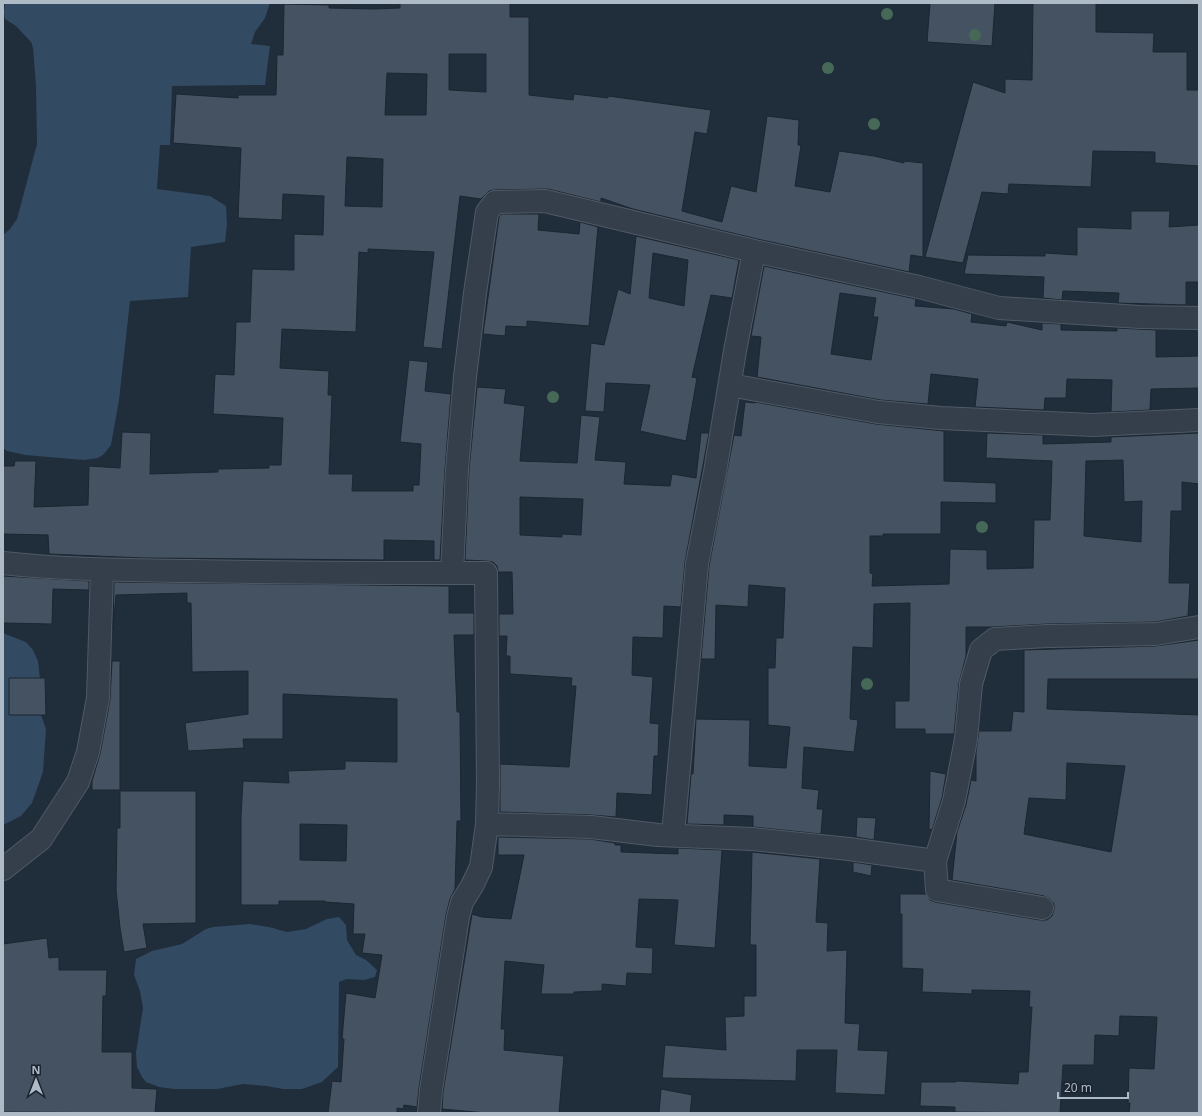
<svg xmlns="http://www.w3.org/2000/svg" width="1202" height="1116" font-family="'Noto Sans',sans-serif">
	<style>
		.water { fill: #334a63 }
		.building { fill: #445262; stroke: #1c2631; fill-rule: evenodd }
		.lines { fill: none; stroke-linecap: round; stroke-linejoin: round }
		.street-casing { stroke: #4f5a65; stroke-width: 24 }
		.street { stroke: #343f4b; stroke-width: 22 }
		.tree { fill: #466857 }
	</style>
	<rect width="100%" height="100%" fill="#202d3a"/>
	<path class="water" d="M5,3H270L265,18L255,32L251,44L270,46L265,85L172,86L170,145H160L157,189L210,196L226,206L227,224L225,242L191,247L188,297L130,301L119,400L111,445L104,454L98,458L84,460L25,455L7,451L3,448V235L10,229L17,219L37,144L36,86L33,48L31,42L16,26L5,19L4,12Z
		M3,633L26,642L33,650L38,661L40,679V712L46,729L43,772L32,803L21,816L3,825Z
		M339,917L346,925L347,940L356,955L366,960L377,970L375,977L364,980L347,979L339,982L338,1067L322,1082L302,1089H283L267,1086L243,1084L217,1089H174L159,1087L146,1082L142,1077L137,1067L136,1053L143,1008L140,991L134,975L136,959L152,951L182,944L206,929L213,927L250,924L269,927L287,932L306,929L327,919Z"/>
	<path class="building" d="M400,3H510V17H529V95L573,100L574,94L608,98V96L711,110L707,134L695,132L682,211L722,222L731,186L756,192L767,116L799,120L798,145H801L795,186L830,192L839,151L874,156L904,163V161L923,163V257L911,255L909,272L757,239L633,209L601,198V202L548,189L494,190L489,191L481,199L460,196L442,349L423,347L434,252L368,249V253L359,252L356,332L282,329L280,368L329,371L328,395H332L329,474H353L352,491H413V485H419L421,444L400,442L409,360L428,362L425,391L451,394L445,468L440,560H434V541L384,540V560L144,558L49,554L48,535L3,534V466H14L15,461H36L34,507L88,505L89,466L120,468L122,432L151,433L150,474L218,472V469L269,468V465H281L283,418L213,414L215,374L234,375L236,322H250L252,269L294,270V234L323,235L324,196L283,194L282,220L238,218L241,148L173,143L176,94L238,98V95H276L277,55H283L284,4L329,5V8L374,9L400,8ZM449,54H486V92L449,90ZM387,73L427,74L426,115H385ZM347,157L383,159L382,207L345,206Z
		M930,3H995L992,46L927,42Z
		M1033,3H1096V32L1154,33L1153,52H1187V90H1199V166L1155,163V152L1093,151L1091,187L1009,184L1008,194L982,192L963,263L925,257L973,82L1005,93V79L1032,80Z
		M1131,211H1170L1169,227L1199,225V282H1186V305L1118,303L1119,293L1063,291L1062,300L1043,298L1044,277L964,274L968,255L1045,256V253L1077,255V227L1131,229Z
		M501,214H539L538,230L579,234L580,222L598,227L589,326L527,321V327L506,326L505,336L483,334L499,217Z
		M636,236L739,260L732,298L711,295L692,377L697,378L686,441L640,431L650,385L606,383L604,412L585,411L591,343L604,345L618,289L630,294ZM653,253L688,260L684,306L649,298Z
		M764,266L916,299L915,306L954,309L972,314L971,322L1006,326L1007,322L1042,330V323L1061,324V330L1117,331V328L1156,330V357L1199,356V388L1151,389L1150,410L1111,412L1112,380L1067,379L1066,398H1045L1044,410L975,407L978,379L931,374L928,404L880,400L757,377L761,337L751,336ZM840,293L876,298L873,317H878L871,360L831,354Z
		M477,387L506,389L504,403L525,406L520,461L577,463L581,415L600,417L595,460L626,462L624,484L670,486L672,474L696,478L701,433H709L685,562L681,607L664,606L663,638L633,637L632,675L653,677L650,723L659,724L658,756H654L652,795L617,793L616,817L591,815L500,812V764L569,767L576,686H571L572,678L510,674V656H506L507,636H499V614H513L512,572H498L497,566L493,562L486,561L465,560L469,470ZM520,497L583,499L581,535L562,534V537L520,535Z
		M745,402L755,403V402L876,424L944,431V481L996,483V503L941,502V534H883V536H870V573L873,574L872,586L949,584L950,549L987,550V569L1033,568L1034,520H1050L1052,461L986,458L987,433L1043,435V444L1111,442V437L1199,433V484L1182,482V511H1171L1169,583H1190L1188,616L1155,622L1048,624L993,627H966V656L959,683L954,734H925V729H895V701H909L910,603L874,604L873,648L853,647L850,719L858,720L854,752L804,747L802,788L819,790L817,809H823L821,834L753,827V816L724,815V825L687,824L691,774H693L696,719L750,720L749,766L786,768L790,727L768,725V668H775L776,638H783L785,588L749,585L748,607L716,605L715,659H701L709,566L734,435L741,436ZM1123,460L1124,502L1142,501L1141,542L1084,536L1086,461Z
		M3,576L89,581V590L53,589L52,624L3,623Z
		M114,582L449,586V613H474V635H454L457,712H460L461,821H457L455,889L450,899L446,915L419,1088L417,1107L404,1105L403,1109L397,1108V1113H328L332,1081L341,1082L344,1039H342L346,993L375,998L382,955L362,953L365,934H353L354,904L325,902V901H279V905H241V816L243,781L289,783L288,771L345,769V761L397,762V699L283,694V739H243L244,748L188,751L185,723L248,714V671L192,672L191,603H187V593L116,595L113,630ZM300,824L347,825L346,861L300,860Z
		M1199,640V679H1048L1047,709L1199,715V1113H1129L1130,1103H1128L1129,1068L1154,1069L1157,1017L1120,1016L1119,1036L1095,1035L1094,1065H1063L1060,1113L955,1112V1107L920,1106L921,1082H956L957,1081L1018,1084L1019,1072H1028L1032,1007H1029L1030,991L972,990V994L922,992L923,969L902,968V914H900V894H926L930,900L935,902L1040,920H1047L1052,916L1054,910V904L1050,899L1044,896L952,880L957,832L966,805L971,780L976,781V752L979,731H1011L1013,711L1024,712V650L1156,646ZM1067,763L1125,766L1111,852L1024,834L1029,798L1066,800Z
		M112,661H120V790H92V781L100,754L110,700Z
		M9,678H45L46,715H9Z
		M930,771L946,774L942,798L932,830L929,829Z
		M120,791H196V923L143,924L147,948L124,952L120,928L116,890L117,828H120Z
		M857,817L876,818L874,840L856,837Z
		M498,837L590,839L615,843V845H621V852L678,854V848L722,850L715,948L674,945L678,900L639,899L636,947L653,948L652,974L627,973L626,986L602,984V991L574,992V994H541L544,965L505,961L501,1029H505L504,1050L564,1056L559,1113H487L442,1109L443,1092L472,914L482,917L511,919L524,855H498Z
		M752,852L820,859L816,922L828,923L827,951L847,950L845,1023L860,1024L858,1050L888,1051L885,1095L835,1093L837,1050H797L796,1081L662,1078L665,1045L726,1050L725,1017L744,1016V996H756V945H750Z
		M853,862L872,865L871,876L853,872Z
		M47,938L49,958L59,957V970H107L106,996H103L102,1052H132V1088L157,1089L155,1113L3,1112V944Z
		M661,1089L692,1095L690,1113H659Z"/>
	<g class="lines">
		<g class="street-casing">
			<path id="street" d="M730,385L878,412L941,418L1093,425L1199,420
				M3,563C65,570 128,570 190,571C289,573 388,573 486,573L488,783L487,824L481,867L472,886L462,902L458,917L431,1090L429,1113
				M452,573L457,469L465,377L475,293L487,212L495,202L545,201L754,251L919,287L999,308L1140,317L1199,318
				M487,824L591,827L658,835L752,839L849,849L935,861L937,890L1042,908
				M673,835L697,564L715,472L735,351L754,251
				M935,861L954,801L966,739L971,684L981,650L995,639L1048,636L1156,634L1199,627
				M3,869L41,839L78,782L88,752L98,698L102,570"/>
		</g>
		<use href="#street" class="street"/>
	</g>
	<g class="tree">
		<circle cx="887" cy="14" r="6"/>
		<circle cx="975" cy="35" r="6"/>
		<circle cx="828" cy="68" r="6"/>
		<circle cx="874" cy="124" r="6"/>
		<circle cx="553" cy="397" r="6"/>
		<circle cx="982" cy="527" r="6"/>
		<circle cx="867" cy="684" r="6"/>
	</g>
	<rect width="1202" height="1116" fill="none" stroke="#afbac7" stroke-width="8"/>
	<g transform="translate(36 1080)" stroke="#1a242f" stroke-width="3" paint-order="stroke">
	<path d="M0-3L7 15L0 10L-7 15Z" fill="#afbac7"/>
	<text y="-6" font-size="11" font-weight="bold" text-anchor="middle" fill="#afbac7">N</text>
	</g>
	<path d="M1058 1092v6h70v-6" fill="none" stroke="#afbac7" stroke-width="2"/>
	<text x="1064" y="1092" font-size="12" fill="#afbac7" stroke="#1a242f" stroke-width="3" paint-order="stroke">20 m</text>
</svg>
